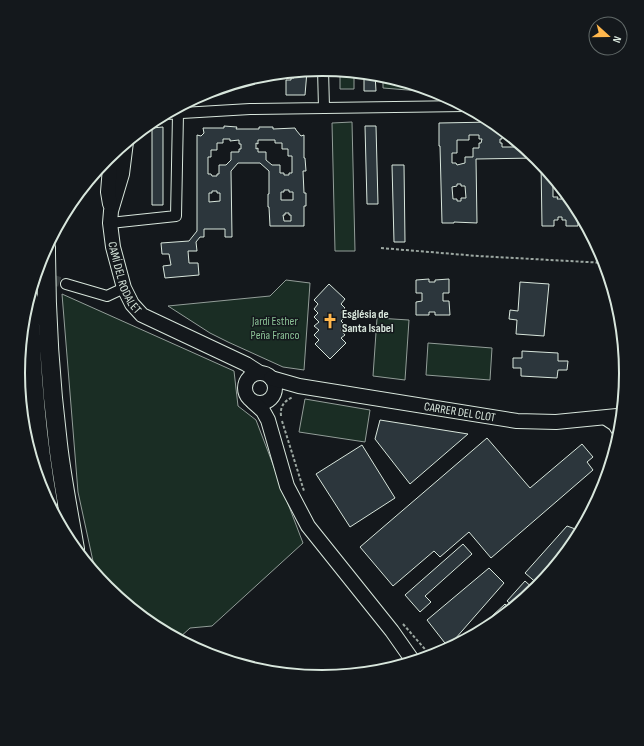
<svg xmlns="http://www.w3.org/2000/svg" width="644" height="746" font-family="'Sofia Sans Condensed',sans-serif">
	<style>
		.green { fill: #1a2d24; stroke: #939e99 }
		.building { fill: #2c363c; stroke: #d8e6dc; fill-rule: evenodd }
		.lines { fill: none; stroke-linecap: round; stroke-linejoin: round }
		.street-tunnel { stroke: #313739; stroke-width: 10; stroke-dasharray: 10 5; stroke-linecap: butt }
		.street-casing { stroke: #d8e6dc; stroke-width: 12 }
		.secondary-casing { stroke: #d8e6dc; stroke-width: 16 }
		.highway-casing { stroke: #d8e6dc; stroke-width: 20 }
		.path { stroke: #9da8a2; stroke-width: 2; stroke-dasharray: 3 2; stroke-linecap: butt }
		.street { stroke: #14181c; stroke-width: 10 }
		.secondary { stroke: #14181c; stroke-width: 14 }
		.highway { stroke: #14181c; stroke-width: 18 }
		.labels { text-anchor: middle; stroke-width: 3; stroke-linejoin: round; paint-order: stroke }
		.street-label { font-size: 12px; fill: #d8e6dc; stroke: #14181c }
		.poi-label { font-size: 12px; font-weight: bold; fill: #d8e6dc; stroke: #14181c; text-anchor: start }
		.park-label { font-size: 12px; fill: #8ac095; stroke: #14181c }
		.rim { fill: none; stroke: #d8e6dc; stroke-width: 2 }
	</style>
	<rect width="100%" height="100%" fill="#14181c"/>
	<path class="green" d="M340,71L354,72V89H340Z
		M383,75L419,86L420,91L383,88Z
		M352,122L355,251H335L332,123Z
		M286,280L310,283L304,370L283,367L228,342L210,333L168,306L270,296Z
		M62,294L234,371L238,406L256,420L303,543L212,626L190,628L178,639L153,626L107,588L96,575L78,492Z
		M377,318L409,320L405,380L373,376Z
		M428,343L492,348L490,380L426,375Z
		M305,399L370,410L365,442L299,432Z"/>
	<path class="building" d="M307,71L305,95H286V80H291V78H294V72Z
		M364,73L375,74L376,91H364Z
		M493,122L508,134H502V139H500V143H502V147H515V143H517V141L537,158L476,159L477,223L454,222V223H442L440,146H439V123ZM469,135H479V139H482L481,143H479V148H473V157H465V163L457,165L456,163H452V153H457V140H469ZM457,184H461V186H465L466,198H461V201H457V199H453L452,187L457,186Z
		M224,126L237,127L236,129H259V127H273V129L295,128L296,130L301,136L304,135V158H305L306,171H303L304,193H306V206H304V226H270L269,207H268V194H269V171L260,163H238L231,171L232,237H225V229H204V237H200L196,242L197,251H188L189,263H198L199,275L165,278L163,266L171,265L169,254H162L161,243L189,241L197,231V135L201,136L204,133L203,128H224ZM223,139H230V141L239,140V144H241V149H239V152H231V160L226,165H219V174H217V176H212L211,174H208V157H211V150H217V143H223ZM258,140H275V143H282V149H288V156H292V173H289V175H284V173H280V165H272L266,160V152H258V148L256,149V143L258,144ZM284,190H289V192H293V200H281V192H284ZM212,191H217V193H220V201L209,202V193H212ZM285,213H289V215H291V221H284L283,215H285Z
		M365,126H376L378,204H367Z
		M163,127V205H152V128Z
		M541,163L557,183V185H553V197H558L557,199H562L561,197H566V193L575,204L578,209V226H566V220H562V217H558V220H554V226H542Z
		M392,165H404L405,242H394Z
		M429,279V282H435V280L449,279V293H443V301H449L450,315H435V312H429V315H416V302L422,301V293H416V280Z
		M520,282L549,284L544,336L516,334L517,320L509,319L510,310L518,311Z
		M329,284L345,299L341,304L345,308L341,312L345,317L341,321L345,325L341,330L345,335L341,338L346,343L330,359L315,344L319,340L314,335L319,330L314,326L319,322L314,317L318,313L314,309L318,304L314,300Z
		M522,351L558,353V361H568L567,370H558L557,378L521,376V368H513V358H522Z
		M380,420L468,434L410,484L375,439Z
		M487,438L530,488L582,444L593,457L587,462L593,470L491,558L469,532L440,557L434,551L393,586L360,547Z
		M362,445L395,498L350,527L316,474Z
		M567,526L581,531L575,542L539,585L525,573Z
		M463,544L472,554L425,596L431,602L420,612L405,595Z
		M489,568L504,583L448,647L427,620Z
		M525,581L535,590L514,607L507,601Z
		M505,604L510,610L496,621L492,616Z"/>
	<g class="lines">
		<path class="street-tunnel" d="M36,274L66,284"/>
		<g class="street-casing">
			<path id="street" d="M323,69L324,108
				M165,114L250,109L465,106
				M110,223L176,216L178,114
				M66,284L107,296L124,288"/>
		</g>
		<g class="secondary-casing">
			<g id="secondary">
				<path id="s1" d="M126,142L122,174L111,211L110,223L113,247L124,288L132,304L142,315L246,364L260,373"/>
				<path d="M110,204L108,192L111,155"/>
				<circle cx="260" cy="388" r="15"/>
				<path id="s2" d="M271,378L299,386L517,421L556,422L617,416L622,418"/>
				<path d="M253,402L263,411L268,420L287,486L308,526L392,631L413,661"/>
				<path d="M606,418L615,424L620,432"/>
			</g>
		</g>
		<g class="highway-casing">
			<path id="highway" d="M46,247C46,313 50,379 58,444C62,479 69,514 75,549
				M29,298C31,366 36,434 48,502"/>
		</g>
		<path class="path" d="M381,248L478,256L605,263
			M281,416C280,406 284,401 293,397
			M282,421L304,491
			M403,624L431,656"/>
		<use href="#street" class="street"/>
		<use href="#secondary" class="secondary"/>
		<use href="#highway" class="highway"/>
	</g>
	<defs>
		<g id="church-bare" transform="scale(1.2)"><path d="M-1.2-6h2.4v3.5h3.3v2.4h-3.3V6h-2.4V-.1h-3.3v-2.4h3.3Z" fill="#ffb74d" stroke="#14181c" stroke-width="2.5" paint-order="stroke"/></g>
	</defs>
	<g fill-rule="evenodd">
		<use href="#church-bare" x="330" y="321"/>
	</g>
	<g class="labels">
		<g class="street-label">
			<text dy="4" stroke="none"><textPath href="#s1" startOffset="140">CAMÍ DEL RODALET</textPath></text>
			<text dy="4" stroke="none"><textPath href="#s2" startOffset="192">CARRER DEL CLOT</textPath></text>
		</g>
		<g class="poi-label">
			<text x="342" y="318">Església de<tspan x="342" dy="14">Santa Isabel</tspan></text>
		</g>
		<g class="park-label">
			<text x="275" y="325">Jardí Esther<tspan x="275" dy="14">Peña Franco</tspan></text>
		</g>
	</g>
	<path d="M0 0H644V746H0ZM25 373a297 297 0 1 1 594 0a297 297 0 1 1-594 0Z" fill="#14181c" fill-rule="evenodd"/>
	<path class="rim" d="M25 373a297 297 0 1 1 594 0a297 297 0 1 1-594 0Z"/>
	<g transform="translate(608 36) rotate(111)"><circle r="19" fill="#14181c" stroke="#626a69"/>
	<path d="M0-3L7 15L0 10L-7 15Z" fill="#ffb74d"/>
	<text y="-6" font-size="11" font-weight="bold" text-anchor="middle" fill="#d8e6dc">N</text>
	</g>
</svg>
